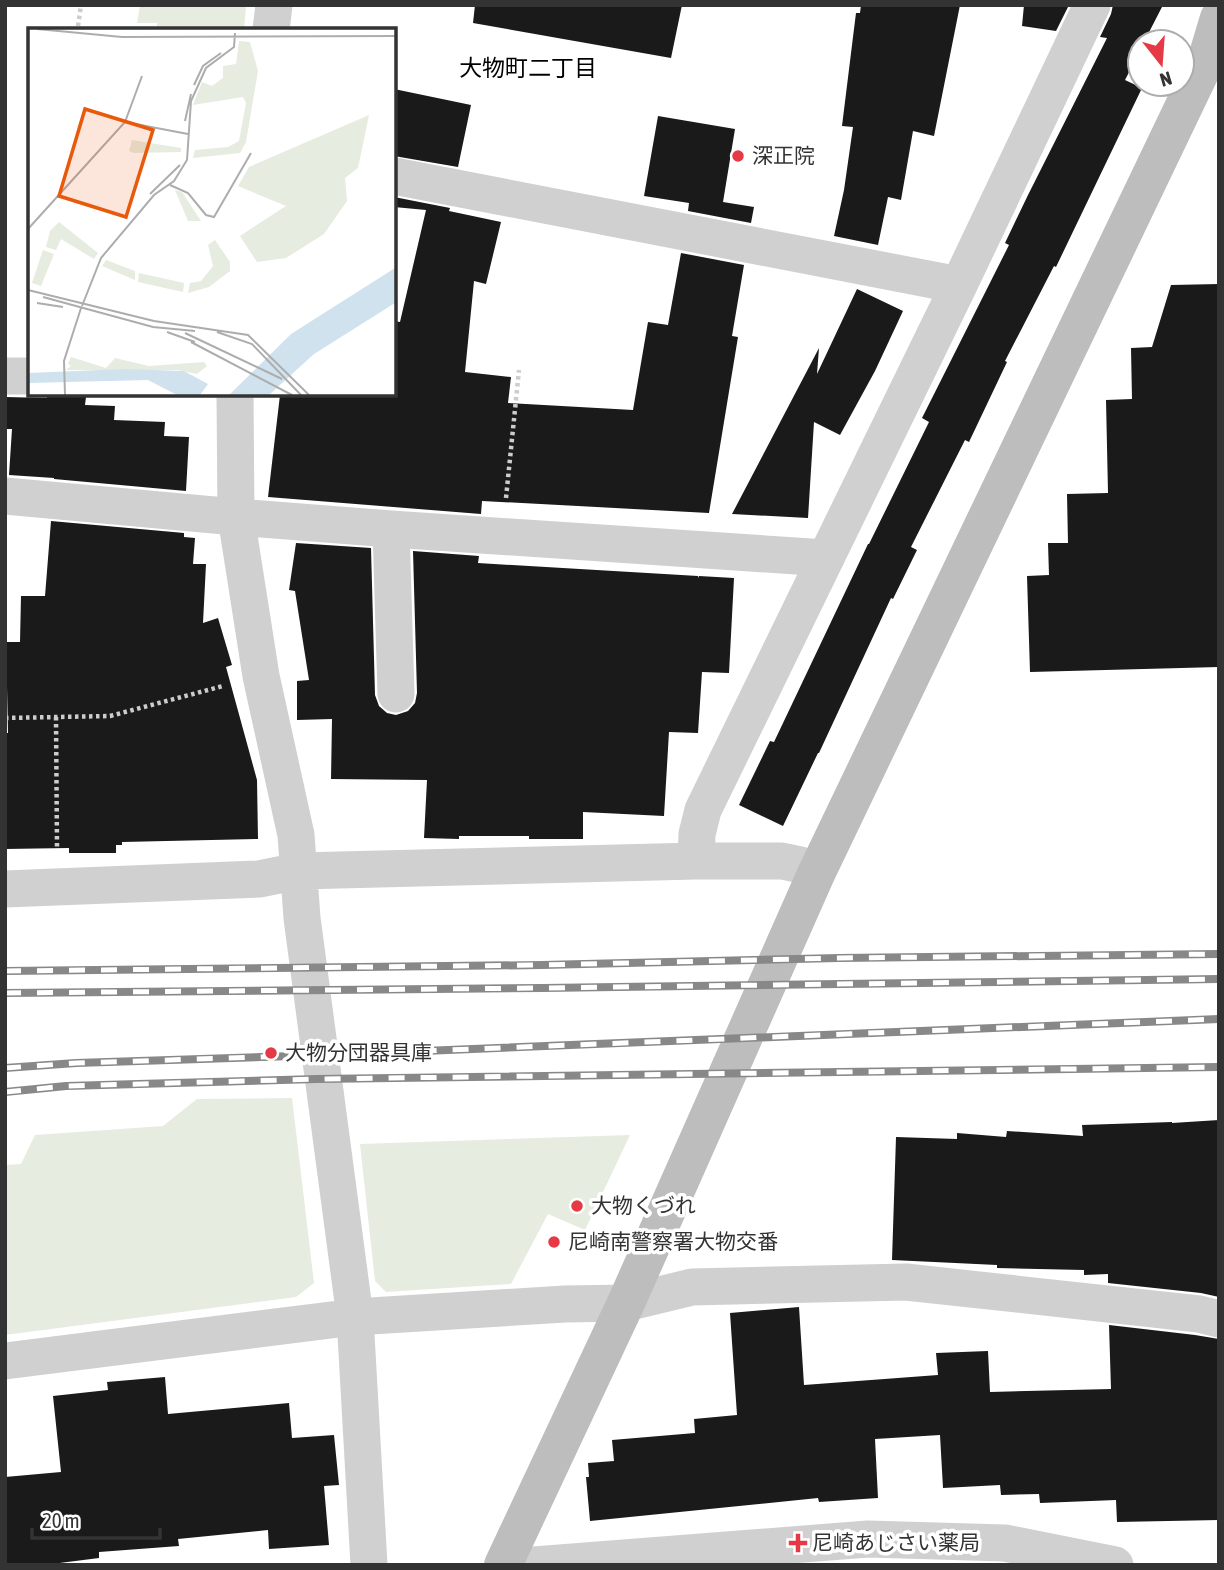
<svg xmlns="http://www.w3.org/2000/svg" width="1224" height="1570" font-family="'Asap Condensed','Noto Sans JP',sans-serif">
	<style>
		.green { fill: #e6ecdf }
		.building { fill: #1a1a1a }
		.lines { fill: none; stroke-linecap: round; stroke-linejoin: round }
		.path { stroke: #cdcdcd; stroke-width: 4.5; stroke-dasharray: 3.5 3.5; stroke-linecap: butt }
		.street { stroke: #d0d0d0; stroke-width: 37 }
		.secondary { stroke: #bdbdbd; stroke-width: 38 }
		.rail-casing { stroke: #888; stroke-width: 8 }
		.rail { stroke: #fff; stroke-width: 5; stroke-dasharray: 16; stroke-linecap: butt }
		.poi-dot { fill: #e63946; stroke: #fff; stroke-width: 2.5 }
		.labels { text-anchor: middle; stroke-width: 7; stroke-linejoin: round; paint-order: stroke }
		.poi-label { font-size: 21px; fill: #333; stroke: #fff; text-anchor: start }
		.neighbourhood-label { font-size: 23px; fill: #000; stroke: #fff }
		.inset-road { fill: none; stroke: #adadad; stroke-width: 2 }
		.view { fill: #e8590c; fill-opacity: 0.15; stroke: #e8590c; stroke-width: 3.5 }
		.inset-edge { fill: none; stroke: #333; stroke-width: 3.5 }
	</style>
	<rect width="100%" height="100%" fill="#fff"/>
	<path class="green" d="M140,5H246L244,30H157V23H137Z
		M292,1098L314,1283L296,1297L5,1335V1165L21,1164L35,1135L163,1126L197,1099Z
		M630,1135L585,1230L548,1214L511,1284L386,1292L375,1281L360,1144Z"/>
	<path class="building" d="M475,5H682L671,58L473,23Z
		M861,5H960L934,136L913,131L901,200L888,197L878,245L834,236L844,190L853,127L842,126L853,37L856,13H860Z
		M1024,5H1069L1056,31L1022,26Z
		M1113,5H1163L1144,42H1140V51L1125,80L1142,88L1056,267L1054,266L1005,361L1007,362L969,442L965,440L911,547L917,550L893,599L891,598L819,753H818L783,826L739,805L770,741L774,742L868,544H869L929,422L922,418L1009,245L1005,243L1028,195L1107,38L1100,37L1111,14Z
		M394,89L471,105L458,167L394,156Z
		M658,116L735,129L723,202L754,207L751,223L688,211L689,203L644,196Z
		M394,197L450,208L449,211L501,222L486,284L474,281L465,372L511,377L508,403L633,410L648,322L668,325L681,253L744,265L732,336L738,337L709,513L482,501L481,514L268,497L280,395L293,397V394H394V321L400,322L426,210L394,207Z
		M1219,284V667L1030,672L1027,576L1049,575L1048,543H1068L1067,494L1108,493L1106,400L1132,399L1131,348L1152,347L1171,285Z
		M857,289L903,311L875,371L840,435L814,422L808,518L732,514L819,348L817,374Z
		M47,395L86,397L85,405L115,406L114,420L165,422L164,436L189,437L186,491L54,479V478L9,475L12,429H5V397L47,398Z
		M51,521L184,533V537L195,538L193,564H206L203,623L218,618L232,665L226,667L257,780L258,839L122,842V845H116V853H69V848L5,849V733H8L6,642H20L21,596H45Z
		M296,543L371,548L375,695L379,706L387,713L396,715L408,711L415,703L417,693L413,551L479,556L478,563L698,576V578L699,576L734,578L729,673L702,672L698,733L669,732L664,816L583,812V839H529V836H459V839L424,838L427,780L331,779L332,719L297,720V681L309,680L295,591L289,590Z
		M1219,1120V1297L1201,1293L1108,1283V1274L1084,1275V1270L997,1268V1265L892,1260L896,1137L957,1139V1133L1006,1137L1007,1131L1083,1136L1082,1125L1172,1122V1123Z
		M799,1307L804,1385L938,1375L936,1353L988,1351L990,1392L1111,1389L1109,1325L1195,1335L1219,1339V1520L1117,1522L1116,1500L1040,1503L1039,1494L1001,1495L1000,1485L943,1488L940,1435L875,1439L878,1498L819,1502L818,1498L590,1521L586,1477H589L588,1463L614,1461L612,1440L695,1433L694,1419L737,1415L730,1313Z
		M165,1377L168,1414L289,1403L292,1438L334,1435L339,1485L324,1486L329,1545L269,1549L268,1530L178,1539L179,1546L99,1552V1558L44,1565H5V1477L61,1472L53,1396L108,1390L107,1382Z"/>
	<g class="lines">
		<path class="path" d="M78,26L81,5
			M506,498L519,370
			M56,717L57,847
			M5,718L110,716L223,686"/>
		<path class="street" d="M271,30L274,5
			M394,176L959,285
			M5,376H30
			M235,394L236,517L261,676L296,835L302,918L355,1317L369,1565
			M5,496L236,517L391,529L826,558
			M391,529L396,694
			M696,861L697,834L703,810L959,285L1092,5
			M5,889L259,879L299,871L696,861H782L801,865L816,874
			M5,1361L355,1317L565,1304L626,1303L692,1287L906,1282L1199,1314L1219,1319
			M534,1565L868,1539L1005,1543L1115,1565"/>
		<path class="secondary" d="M503,1565L626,1303L816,874L1207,58L1219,18"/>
		<g class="rail-casing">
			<path id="rail" d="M5,971L542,965L839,958L1219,954
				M5,993L543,988L1219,979
				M5,1068L76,1063L324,1055L1219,1019
				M5,1092L66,1086L317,1079L1219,1067"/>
		</g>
		<use href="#rail" class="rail"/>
	</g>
	<g class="poi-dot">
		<circle cx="738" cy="156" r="7"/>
		<circle cx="271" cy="1053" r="7"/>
		<circle cx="577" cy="1206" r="7"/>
		<circle cx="554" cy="1242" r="7"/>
		<path d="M794.5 1532.5h7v7h7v7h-7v7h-7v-7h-7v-7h7z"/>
	</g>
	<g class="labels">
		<g class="poi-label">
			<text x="752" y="163">深正院</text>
			<text x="285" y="1060">大物分団器具庫</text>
			<text x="591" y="1213">大物くづれ</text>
			<text x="568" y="1249">尼崎南警察署大物交番</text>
			<text x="812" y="1550">尼崎あじさい薬局</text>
		</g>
		<g class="neighbourhood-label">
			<text x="528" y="76">大物町二丁目</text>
		</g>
	</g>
	<g transform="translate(28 28)">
		<rect width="368" height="368" fill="#fff"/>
		<path d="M211,13L222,14L230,43L218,114L212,125L165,130L167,122L200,119L211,113L218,75L215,69L165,77L174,54L184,58L195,50V38L208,36ZM341,87L330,140L317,150L319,173L296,206L258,230L229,234L212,208L258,178L210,158L221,139ZM104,112L153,120V124L106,125L101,123ZM147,162L154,164L173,193H160ZM31,194L70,225L66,231L33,211L28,222L18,219L22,203ZM187,212L202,234V243L181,259L160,265L162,255L173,253L185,238L180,217ZM15,222L26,226L13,258L4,255ZM78,232L107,243V252L74,238ZM111,245L156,255L155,264L110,254ZM43,329L78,340L87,330L121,338L176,334L179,338L169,346L150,342H38L43,338L40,336Z" fill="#e6ecdf"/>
		<path d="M367,240V275L286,326L241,367H201L263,306ZM96,341L156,343L180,356L172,367H149L120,352L0,355V345Z" fill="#cfe2ee"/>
		<path class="inset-road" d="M9,1L94,9L368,8M166,57L175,38L193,25M157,93L163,66M97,94L160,106M142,157L160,165L178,187L186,189L223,125M122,166L152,137M0,201L97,94L114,48M0,262L126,293L220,307L281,367M15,269L125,299L167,303M9,275L35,279M54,278L73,230L126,167L146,153L159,132L163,73L178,40L206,19L207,5M139,304L167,314M189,304L224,316L273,367M157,305L254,351M163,314L264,367M37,367L36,333L53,280"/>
		<path class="view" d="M57,81L125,102L98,189L31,168Z"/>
		<rect width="368" height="368" class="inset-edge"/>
	</g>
	<rect width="1224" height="1570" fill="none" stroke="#333333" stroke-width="14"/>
	<g transform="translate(1161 63) rotate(163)"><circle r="33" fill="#ffffff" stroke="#adadad" stroke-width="2"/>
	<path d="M0-5L12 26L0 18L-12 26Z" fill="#e63946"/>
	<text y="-10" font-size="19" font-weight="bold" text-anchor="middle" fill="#333333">N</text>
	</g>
	<path d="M32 1528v10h128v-10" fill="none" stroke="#333333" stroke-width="3.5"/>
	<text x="42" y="1528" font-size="21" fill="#333333" stroke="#ffffff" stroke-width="5" paint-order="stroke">20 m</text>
</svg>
